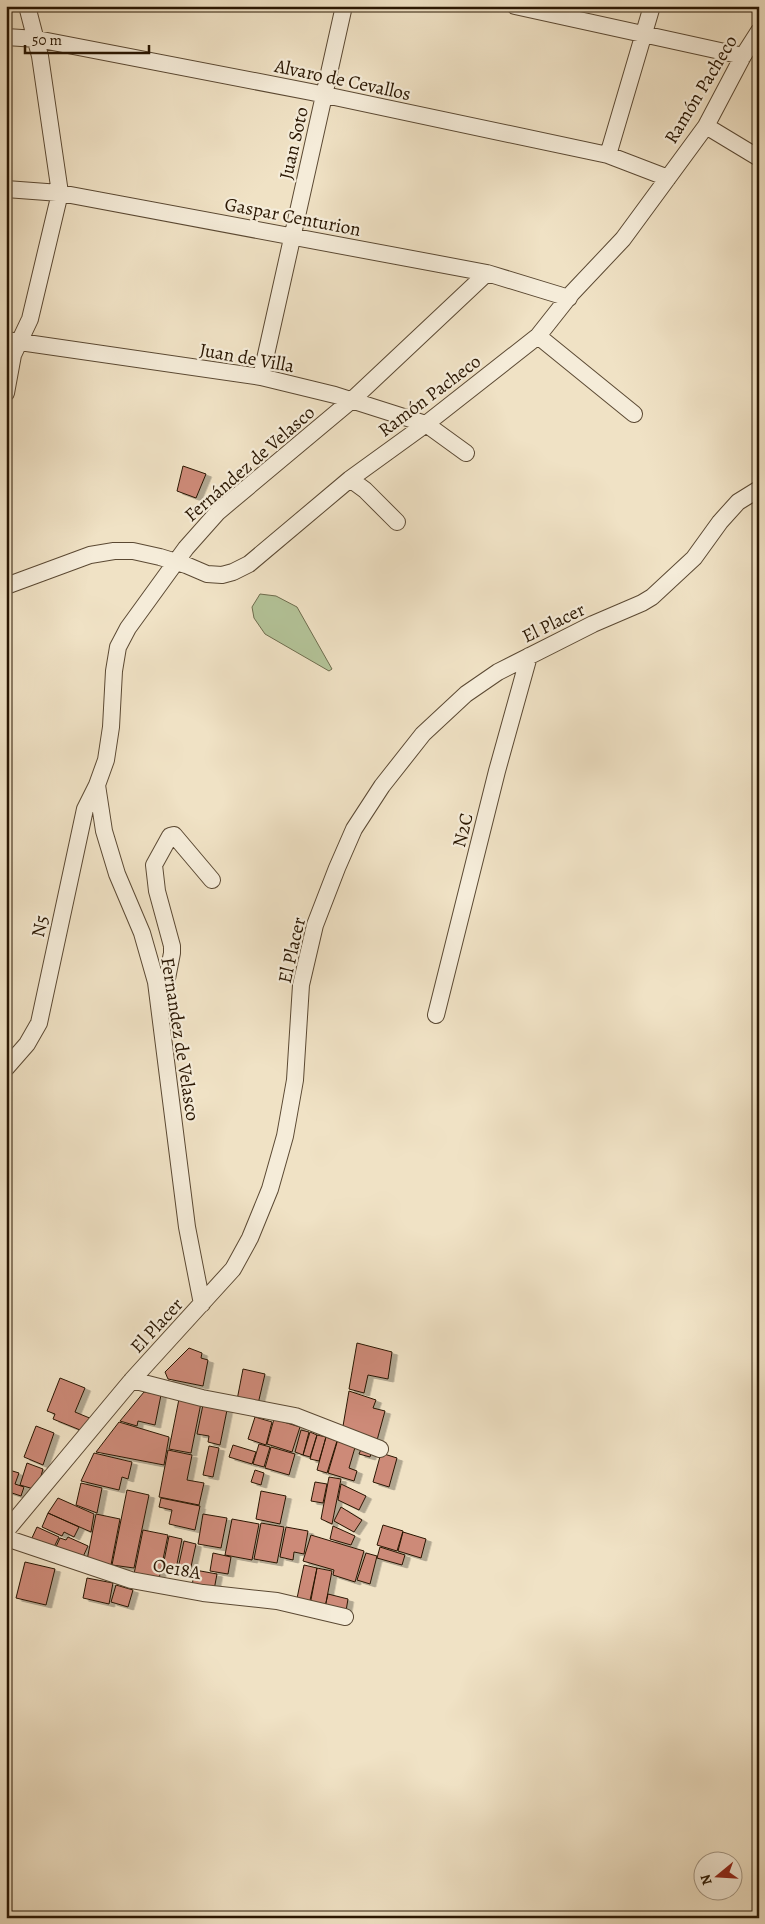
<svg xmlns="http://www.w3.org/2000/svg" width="765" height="1924" font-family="Alegreya,serif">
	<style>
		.green { fill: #b4c499; stroke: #6e6d4e }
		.building { fill: #cd8a78; stroke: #291602; filter: url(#shadow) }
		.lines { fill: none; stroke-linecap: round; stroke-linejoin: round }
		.street-casing { stroke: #5b4933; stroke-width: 18 }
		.street { stroke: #f5ecd9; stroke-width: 16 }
		.labels { text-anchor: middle; stroke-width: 4.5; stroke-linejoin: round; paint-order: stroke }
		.street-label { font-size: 19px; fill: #291602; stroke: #f5ecd9 }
	</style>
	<defs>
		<filter id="shadow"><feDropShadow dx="5.5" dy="3" stdDeviation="0" flood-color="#0004"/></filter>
	</defs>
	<rect width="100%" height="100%" fill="#f0e2c5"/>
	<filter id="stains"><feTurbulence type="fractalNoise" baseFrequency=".004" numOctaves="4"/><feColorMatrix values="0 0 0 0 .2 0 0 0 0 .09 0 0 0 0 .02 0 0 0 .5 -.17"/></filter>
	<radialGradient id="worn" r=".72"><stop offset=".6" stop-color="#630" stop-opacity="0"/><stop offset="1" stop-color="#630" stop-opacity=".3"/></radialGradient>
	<path class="green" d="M260,594L276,596L297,607L332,669L329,671L265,634L254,618L252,607Z"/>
	<path class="building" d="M183,466L206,474L196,498L177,491Z
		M357,1343L392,1352L388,1379L368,1375L364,1393L349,1389Z
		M189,1348L202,1353L201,1358L208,1360L203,1386L168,1379L165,1372Z
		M243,1369L265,1374L258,1404L237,1400Z
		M60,1378L85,1388L75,1412L92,1419L85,1432L53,1419L55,1414L47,1411Z
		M349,1391L376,1400L373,1408L385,1411L376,1444L342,1432Z
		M144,1392L161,1395L155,1425L138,1421L137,1426L120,1421Z
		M179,1399L201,1403L191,1453L169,1449Z
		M203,1405L227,1410L220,1445L208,1442L209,1436L197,1434Z
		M255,1417L272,1422L266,1445L248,1439Z
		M274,1419L300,1427L292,1452L267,1444Z
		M119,1422L169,1437L164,1465L96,1452Z
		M36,1426L54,1433L43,1465L24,1457Z
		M301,1430L309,1432L303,1455L295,1452Z
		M310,1432L317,1435L310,1457L303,1455Z
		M317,1435L326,1437L319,1461L310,1459Z
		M326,1437L337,1441L327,1473L317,1470Z
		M338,1439L356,1444L349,1468L357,1471L354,1481L328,1473Z
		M259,1444L270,1447L264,1467L253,1464Z
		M233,1445L256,1452L252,1464L229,1457Z
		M209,1446L219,1448L213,1477L203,1475Z
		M271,1447L295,1454L289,1475L265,1468Z
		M362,1447L372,1450L370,1457L359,1454Z
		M168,1450L192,1455L187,1480L204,1483L199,1505L159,1497Z
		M94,1453L132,1462L128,1479L122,1477L119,1490L81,1481Z
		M381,1453L397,1458L389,1487L373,1482Z
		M27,1463L43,1469L37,1490L20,1485Z
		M6,1469L19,1473L15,1484L24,1487L21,1496L6,1491Z
		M255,1470L264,1473L261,1485L251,1482Z
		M329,1477L341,1479L332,1524L321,1519Z
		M315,1482L327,1484L323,1503L311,1501Z
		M81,1483L102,1488L97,1513L76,1505Z
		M341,1484L366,1496L359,1510L338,1500Z
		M127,1490L149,1495L134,1568L112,1565Z
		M261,1491L286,1496L280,1524L256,1519Z
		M58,1498L94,1514L91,1532L48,1513Z
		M161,1498L200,1506L195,1530L169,1524L172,1510L159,1507Z
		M341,1507L362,1520L354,1532L334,1521Z
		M48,1513L79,1527L74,1537L64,1532L62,1536L42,1527Z
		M96,1514L120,1519L111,1565L87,1560Z
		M203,1514L227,1518L221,1548L198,1544Z
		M232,1519L259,1524L252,1560L225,1555Z
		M261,1523L284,1527L277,1563L254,1559Z
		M383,1525L403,1531L397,1551L377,1545Z
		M333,1526L355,1536L351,1545L330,1539Z
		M37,1527L59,1537L53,1549L31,1540Z
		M286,1527L308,1531L304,1554L294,1552L293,1560L280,1557Z
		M143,1530L168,1535L159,1579L134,1574Z
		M403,1532L426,1539L421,1558L398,1551Z
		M311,1535L364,1551L355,1582L333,1575L334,1570L303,1561Z
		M169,1536L182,1539L175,1574L162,1571Z
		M68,1537L88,1546L81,1561L55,1549L60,1538L66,1540Z
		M184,1541L196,1544L189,1576L177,1573Z
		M380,1547L405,1555L402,1565L377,1558Z
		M213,1553L231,1557L228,1574L210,1571Z
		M366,1553L377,1556L370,1584L357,1580Z
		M25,1562L55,1569L46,1605L16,1598Z
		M304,1565L317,1568L309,1605L296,1603Z
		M317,1568L332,1571L325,1608L310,1605Z
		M195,1570L217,1574L214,1590L192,1585Z
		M87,1578L113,1583L109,1604L83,1598Z
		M116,1585L133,1590L128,1607L111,1602Z
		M328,1594L348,1599L346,1611L325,1607Z"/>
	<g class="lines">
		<g class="street-casing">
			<path id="street" d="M515,6L743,56
				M6,37L37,39L311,92L608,155L668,178
				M706,126L759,158
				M608,155L652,6
				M6,189L60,193L487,273L569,298
				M538,336L634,414
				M6,340L261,377L335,395L426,424L466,453
				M261,377L344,6
				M6,393L13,355L30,319L60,193L40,56L27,6
				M350,479L365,490L397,522
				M6,586L90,555L114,551H133L160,557L186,565L207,574L222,575L233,572L249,564L350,479L426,424L538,336L572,293L623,239L706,126L743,56L759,31
				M97,785L104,831L117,874L142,933L156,982L187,1227L202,1304
				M163,999L172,953V946L157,891L154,865L170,836L174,835L212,880
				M436,1015L497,771L529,656
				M6,1068L27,1044L39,1023L85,809L97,785L106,760L111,727L114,671L118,647L128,628L186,548L218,512L353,399L487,273
				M132,1380L202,1398L295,1416L380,1449
				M6,1531L132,1380L233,1269L250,1238L270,1189L285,1136L295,1080L301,985L315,925L337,868L354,829L382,786L423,734L466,694L498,672L593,624L642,603L652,597L694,558L720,522L738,502L759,489
				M6,1538L131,1580L203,1593L277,1601L345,1617"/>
		</g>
		<use href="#street" class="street"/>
	</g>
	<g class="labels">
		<g class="street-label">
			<text transform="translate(343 79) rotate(12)" y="7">Alvaro de Cevallos</text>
			<text transform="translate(700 89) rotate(-59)" y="7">Ramón Pacheco</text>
			<text transform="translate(293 143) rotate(-77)" y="7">Juan Soto</text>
			<text transform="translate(293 216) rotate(11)" y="7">Gaspar Centurion</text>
			<text transform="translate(247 357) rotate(10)" y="7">Juan de Villa</text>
			<text transform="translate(429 395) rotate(-37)" y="7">Ramón Pacheco</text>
			<text transform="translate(249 463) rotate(-41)" y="7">Fernández de Velasco</text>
			<text transform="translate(553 622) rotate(-26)" y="7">El Placer</text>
			<text transform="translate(462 830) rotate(-76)" y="7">N2C</text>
			<text transform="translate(39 926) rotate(-78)" y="7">N5</text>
			<text transform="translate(291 950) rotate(-77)" y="7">El Placer</text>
			<text transform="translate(181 1039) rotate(81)" y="7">Fernandez de Velasco</text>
			<text transform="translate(156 1325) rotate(-47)" y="7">El Placer</text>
			<text transform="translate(177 1568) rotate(10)" y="7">Oe18A</text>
		</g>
	</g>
	<rect width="765" height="1924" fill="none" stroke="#f0e2c5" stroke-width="25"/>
	<rect x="8" y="8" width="750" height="1909" fill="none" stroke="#291602" stroke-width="2.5"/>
	<rect x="12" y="12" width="740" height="1899" fill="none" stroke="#291602"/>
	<g transform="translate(718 1876) rotate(252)"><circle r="24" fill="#f5ecd9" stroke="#a39683"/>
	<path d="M0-4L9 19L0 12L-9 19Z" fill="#8f2418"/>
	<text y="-8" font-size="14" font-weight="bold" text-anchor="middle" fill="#291602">N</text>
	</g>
	<path d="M25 45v8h124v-8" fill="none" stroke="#291602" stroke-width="2.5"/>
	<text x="32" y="45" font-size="15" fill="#291602" stroke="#f5ecd9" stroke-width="4" paint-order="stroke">50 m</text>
	<rect width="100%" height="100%" filter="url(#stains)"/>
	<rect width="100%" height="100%" fill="url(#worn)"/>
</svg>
